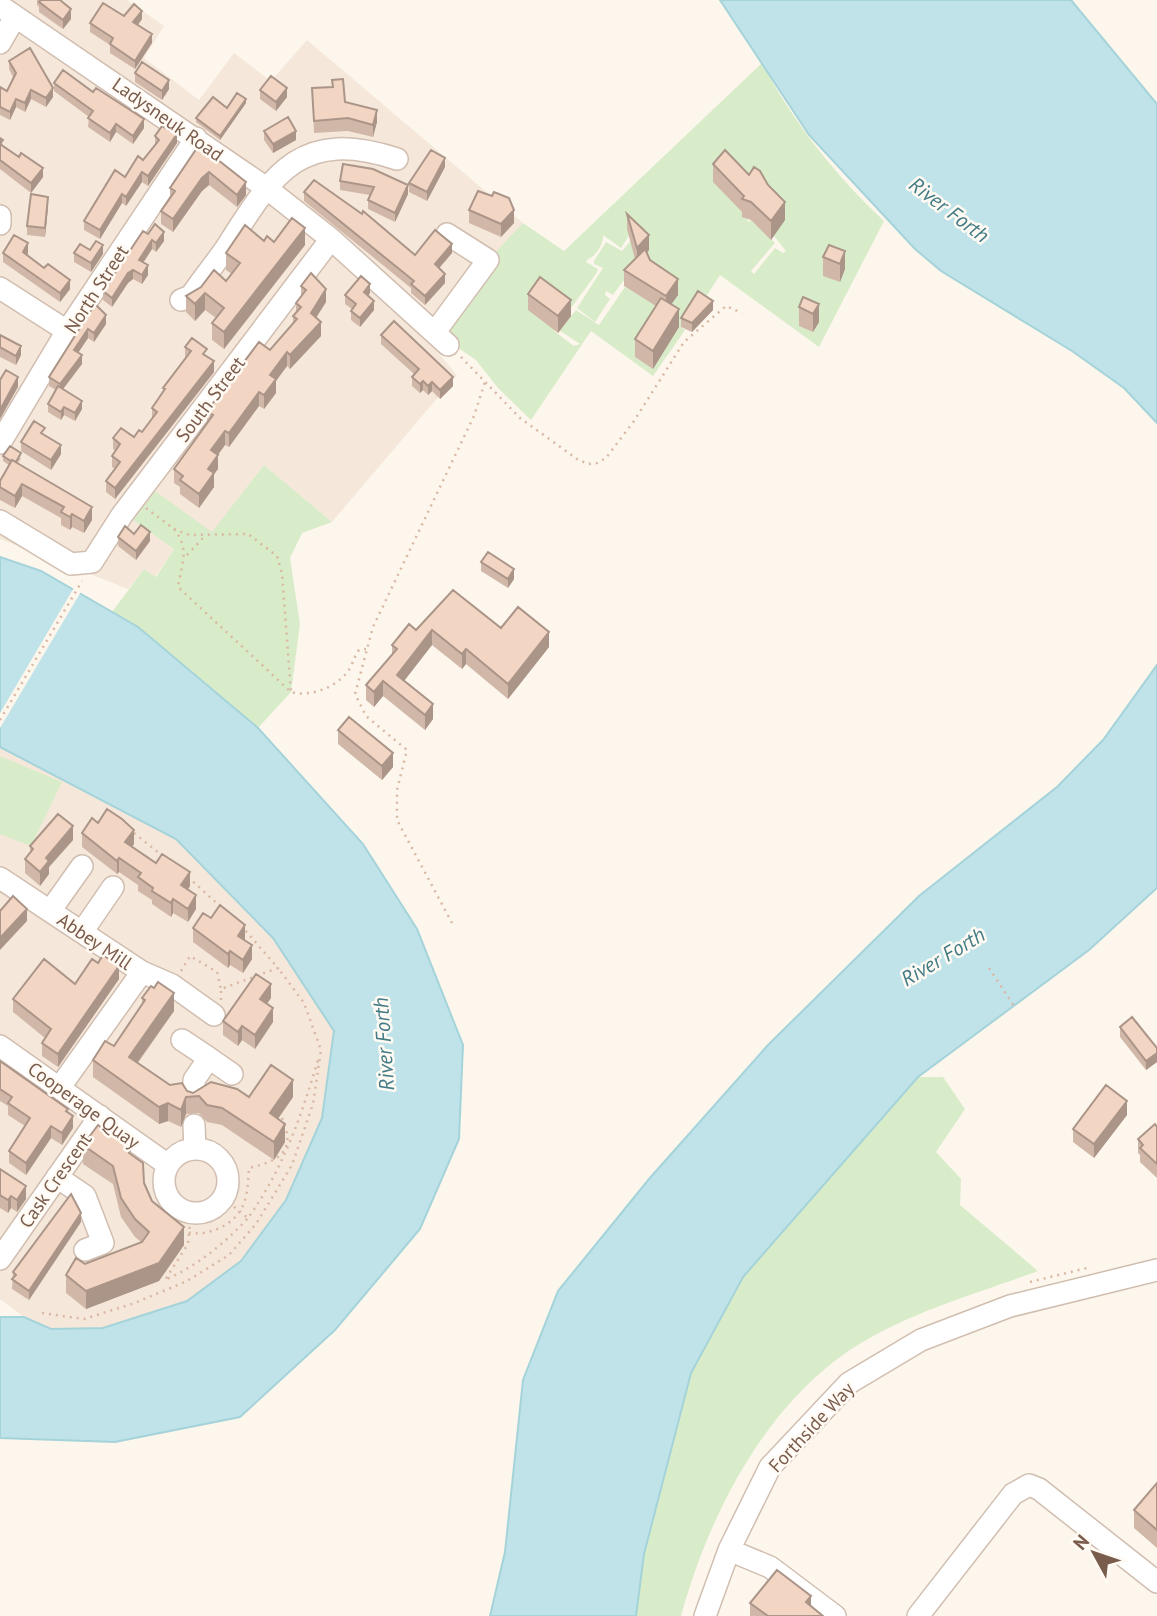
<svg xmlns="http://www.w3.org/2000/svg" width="1157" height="1616" font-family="'PT Sans',sans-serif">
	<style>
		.residential { fill: #f5e8da }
		.green { fill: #d8ecc9; fill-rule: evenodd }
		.water { fill: #bfe3e8; stroke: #a5d3da; stroke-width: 2 }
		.pier { fill: #fdf6ec }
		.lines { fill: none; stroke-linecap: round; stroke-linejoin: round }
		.minor-casing { stroke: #d1beb0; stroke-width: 24 }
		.path { stroke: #d9b8a5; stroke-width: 2.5; stroke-dasharray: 2 5; stroke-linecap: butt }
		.minor { stroke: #fff; stroke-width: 21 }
		.wall { fill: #d1b7a8 }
		.shaded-wall { fill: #aa9588 }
		.building { fill: #f3d5c3; stroke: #aa9588; stroke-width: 2 }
		.labels { text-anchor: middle; stroke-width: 5; stroke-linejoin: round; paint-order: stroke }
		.street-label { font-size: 19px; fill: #7a5c4d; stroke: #fffaf3 }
		.water-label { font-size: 21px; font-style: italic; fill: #437c86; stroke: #fffaf3 }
	</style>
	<rect width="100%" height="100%" fill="#fdf6ec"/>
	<path class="residential" d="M0,0H127L164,26L144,58L199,100L234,53L271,81L307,40L523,223L423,335L457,375L332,522L264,465L212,533L155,492L174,549L155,577L144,570L128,589L0,539Z
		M0,748L176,839L273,938L334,1031L322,1118L286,1200L241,1261L187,1301L103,1328L51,1329L24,1317L0,1299Z"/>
	<path class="green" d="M762,63C793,122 835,175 884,221L819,347L720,275L702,303L697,301L681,327L685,330L653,376L591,331L531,420L498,388L476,360L435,332L488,260L523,223L564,251ZM742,185L752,193L754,185C765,192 774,210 785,220L770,231L786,251L783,253L775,248L754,274L751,271L775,243L751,220L748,222L747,215L743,217L744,214L724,193L728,191L749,213L757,206L739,189ZM630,234L634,237L622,251L606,242L594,261V264L603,268L577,308L595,322L610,299L605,295L606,291L613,295L623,281L628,284L631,280V285L641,291L645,286L642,293L646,296L653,284L651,280H659L670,289L667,292L663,290L656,300L667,307L674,296L671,291L677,295L663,310L652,300L660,289V283L647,300L625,287L599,325L576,310L559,330L580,344L574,346L554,331L596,274L598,269L586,262L588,259C595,257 604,244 603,235L621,248ZM662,316L679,327L652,368L635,357Z
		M264,465L332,522L302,533L290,558L300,624L291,692L258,728L138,627L112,612L144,569L156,577L174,549L133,520L155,491L212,532Z
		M0,756L62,782L31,846L0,834Z
		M918,1077H943L965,1109L936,1152L961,1179L960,1205L1038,1271C978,1293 916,1310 861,1343C767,1400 709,1514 681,1616H636L644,1554L691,1373L743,1277Z"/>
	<path class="water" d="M720,0H1071L1157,104V423L1124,388L1072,351L941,271L915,249L809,135Z
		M0,557L41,571L138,627L258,728L363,844L417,929L463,1045L459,1139L420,1229L335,1330L240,1417L115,1442L0,1438V1317H24L51,1329L103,1328L187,1301L241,1261L286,1200L322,1118L334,1031L273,938L176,839L0,747Z
		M1157,665V888L1089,950L918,1077L743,1277L691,1373L644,1554L636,1616H490L505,1552L523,1380L558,1291L649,1179L768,1045L919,896L1057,787L1103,740Z"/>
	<path class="pier" d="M75,586L82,590L0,728V713Z"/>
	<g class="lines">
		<g class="minor-casing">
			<path id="minor" d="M0,6L265,187L331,239L448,345
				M0,43L15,17
				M0,216V224
				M0,288L67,331
				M181,300L191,296C202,279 215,264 226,248C273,174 300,127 397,159
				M435,332L488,260L447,234
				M0,443L67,331L196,138
				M0,521L71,564L92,562L122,515L331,239
				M0,878L142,972L60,1087
				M50,911L82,866
				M82,932L113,887
				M142,972L172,985L214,1015
				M182,1040L209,1058
				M0,1046L168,1165
				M194,1097V1080L209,1058L232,1074
				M194,1125L195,1149
				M164 1181a32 32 0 1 1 64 0a32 32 0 1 1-64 0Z
				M57,1177L85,1196L103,1243L85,1250
				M0,1259L100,1116
				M729,1550L770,1567L835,1616
				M705,1616L729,1550L770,1467L849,1383L921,1340L1010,1306L1157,1270
				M918,1616L1013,1494L1029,1485L1039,1489L1157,1582"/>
		</g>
		<path class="path" d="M461,357L520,418L577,459L588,464L597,463L606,458L634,421L684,342L726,306L742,313
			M146,508L174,529L189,535L248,534L277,556L282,574L291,692
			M174,529C190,550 182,562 178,587L291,692C312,698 342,685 351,666C354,660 355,655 359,650L366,649
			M187,555L204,537
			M0,720L82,581
			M134,833L164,857
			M188,877L222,908
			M452,923L397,820V790L407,750L366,716L355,694L373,627L474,416L485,382
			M989,968L1014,1006
			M181,971L190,956L217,972L221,989
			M221,1000V989L278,968L244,929
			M223,1198L248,1218C283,1169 301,1117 318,1060
			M191,1213L188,1244L165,1280C198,1265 223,1245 248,1218
			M164,1214L174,1205
			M182,1231C204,1239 236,1226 244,1203C248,1192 248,1180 249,1168C279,1161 297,1151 282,1118
			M1030,1282L1091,1267
			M42,1313L84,1319L135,1303L187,1281L229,1255L256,1224L292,1165L313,1104L321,1050L304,1003L278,968"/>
		<use href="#minor" class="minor"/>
	</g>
	<path class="wall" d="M37,0H60L71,19L63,29L39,12V7L37,5Z
		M124,16L142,19L138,25L152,43L135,69L110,53V45L90,32V23Z
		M9,61L53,97L46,107L31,99L25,112L16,107L10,120L0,115V87L7,91L13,77L9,69Z
		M135,73L169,89L162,100L135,82Z
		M54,83L93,92L144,128L133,144L116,132L110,142L88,127L89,117L54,91Z
		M312,88L345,102L377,122L373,137L348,131L314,133Z
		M260,90L287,97L276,111L260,99Z
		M246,103L220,140L196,122V118Z
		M264,131L296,140L273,153L264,140Z
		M155,136L177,143L148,186L142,182L126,206L122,203L100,239L84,230V221L143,160L155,145Z
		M0,138L3,146L43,177L31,193L0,169Z
		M199,145L246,195L237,207L209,185L202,191L173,232L161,224V211L170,198V188Z
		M343,164L408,194L395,222L368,209V200L370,195L340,190V181Z
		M713,164L785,220L771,240L751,220L742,217V212L713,182Z
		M445,167L427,201L409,192V183Z
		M304,192L415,255L452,253L439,268L445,283L425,305L411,293V288L304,201Z
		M492,196L514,223L501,237L469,223V210Z
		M48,206L45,237L27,235V226Z
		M627,214L649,250L647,253L650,260L678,295L671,304L679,327L653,369L635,357V339L656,306L624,286V270L635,259L627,229Z
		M148,234L164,241L156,252L152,249L143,263L148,275L142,284L133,279L128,283L112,307L103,300V291Z
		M264,241L305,245L224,349L212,340V323L216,318L205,310L195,321L186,312V296L226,281L232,274L226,270V253Z
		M829,245L845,269L840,282L823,276V257Z
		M90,250L103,254L91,272L74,262V253Z
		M3,253H28L27,255L70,289L60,302L3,262Z
		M301,286L326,302L316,317L321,336L290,369L287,366L276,381V393L264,409L259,406L229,447L225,445L218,455V469L214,474V487L199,508L180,494V487L174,483V469L207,423V411L270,350L293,323V316L296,313V303L301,296Z
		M370,293L368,295L374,310L360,327L351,320V311L352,309L345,304V295Z
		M528,294L571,316L558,333L528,310Z
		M803,297L819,322L813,332L799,326V307Z
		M95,304L106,324L94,342L88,338L78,353L82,364L63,389L82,409L75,421L64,415L61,420L48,412V404L56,390L49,386V377Z
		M713,310L692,332L681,327V318Z
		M0,335L21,355L16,365L0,357Z
		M381,335L453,386L440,399L432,391L428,395L423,390L420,393L412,386V377L414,374L381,344Z
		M185,347L207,356L214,372L115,499L106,492V481L115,469L112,467V456L116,451L113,449V438L134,437L142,432L152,419V408L163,392V388L185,358Z
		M45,435L61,454L51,470L21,451V442Z
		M3,456L21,458L18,463L92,520L84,533L72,527L70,530L61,525V518L22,496L15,508L0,500V481L9,465L3,461Z
		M134,534L150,541L136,560L118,546V537Z
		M481,562L514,579L508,588L481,571Z
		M501,628L549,647L508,699L466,664L462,669L432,645L404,681L433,719L425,730L383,696L374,707L366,700V685L392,655V645L416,630Z
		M338,730L393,767L382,780L338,744Z
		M82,833L134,844L132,847L190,886L188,890L196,909L188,922L173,913L171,917L152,904V900L138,891V885L119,872L117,874L82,847Z
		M73,840L49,867V874L40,886L25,873V859L30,853V846Z
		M193,928L245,939L244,940L252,959L243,973L230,965L228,968L193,942Z
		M119,979L58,1067L42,1056V1043L45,1038L13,1012V999L75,984Z
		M142,998L174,1011L138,1063L170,1085L193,1093L249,1097H293L278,1119L285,1142L274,1160L222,1125L207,1122L199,1113L186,1114L181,1127L168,1121L159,1124L93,1077V1060L114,1046L142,1005Z
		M271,998L267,1004L273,1022L255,1049L242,1040L238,1046L223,1035V1021Z
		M1120,1027L1157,1048V1062L1146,1070L1120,1037Z
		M0,1061L68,1113L73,1128L62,1145L51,1138L26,1175L9,1163V1151L25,1126L8,1115V1106L0,1101Z
		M1127,1115L1094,1158L1073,1142V1129Z
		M1157,1127V1178L1140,1162V1155L1138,1153V1139Z
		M83,1145L131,1154L152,1201L184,1245L159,1281L86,1309L66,1293V1275L85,1264L141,1242L135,1237L121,1217L113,1184L83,1164Z
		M0,1169L26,1199L17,1212L11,1208L8,1213L0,1208Z
		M81,1222L29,1300L12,1289L13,1272Z
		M1157,1483V1548L1134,1528V1510Z
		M750,1603L811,1606L823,1616H750Z"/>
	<path class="shaded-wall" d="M71,9V19L63,29V20Z
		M142,11V19L133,31V22Z
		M152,34V43L135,69V61Z
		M169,80V89L162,100V91Z
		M53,88V97L46,107V98Z
		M287,88V97L276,111V102Z
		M31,90V99L25,112V103Z
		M16,99V107L10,120V112Z
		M246,99V103L220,140V136Z
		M377,110V122L373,137V125Z
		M144,119V128L133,144V136Z
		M116,124V132L110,142V133Z
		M296,131V140L273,153V144Z
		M177,134V143L148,186V176Z
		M445,158V167L427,201V192Z
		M43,168V177L31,193V183Z
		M142,172V182L126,206V197Z
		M209,172V185L202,191L173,232V219L202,178Z
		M246,182V195L237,207V195Z
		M408,185V194L395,222V213Z
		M122,194V203L100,239V230Z
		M48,197V206L45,237V228Z
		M785,202V220L771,240V221Z
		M514,210V223L501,237V224Z
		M305,228V245L224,349V332Z
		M164,232V241L156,252V243Z
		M649,235V250L637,264V248Z
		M152,240V249L139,269V260Z
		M28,243V253L23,262V252Z
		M452,244V253L435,273V264Z
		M103,245V254L91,272V263Z
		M845,251V269L840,282V264Z
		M148,265V275L142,284V275Z
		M133,270V279L128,283L112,307V298L128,273Z
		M445,274V283L425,305V296Z
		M678,279V295L666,312V296Z
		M70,280V289L60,302V293Z
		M370,284V293L364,301V292Z
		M326,289V302L311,326V313Z
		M205,293V310L195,321V304Z
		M571,300V316L558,333V316Z
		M374,301V310L360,327V318Z
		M713,301V310L692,332V323Z
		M819,304V322L813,332V314Z
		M679,309V327L653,369V351Z
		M106,315V324L94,342V333Z
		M321,322V336L290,369V355Z
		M88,329V338L74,359V350Z
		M21,346V355L16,365V356Z
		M287,352V366L276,381V393L264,409V395L270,375Z
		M82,355V364L60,393V384Z
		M214,361V372L115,499V488Z
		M18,377V387L0,419V410Z
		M453,377V386L440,399V390Z
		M423,381V390L420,393V384Z
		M432,382V391L428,395V386Z
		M259,392V406L229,447V433Z
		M82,401V409L75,421V413Z
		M64,407V415L61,420V412Z
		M225,431V445L211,464V450Z
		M61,445V454L51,470V460Z
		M218,455V469L214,474V487L199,508V494L208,469Z
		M22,484V496L15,508V496Z
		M92,507V520L84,533V521Z
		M72,514V527L70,530V517Z
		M150,532V541L136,560V551Z
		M514,569V579L508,588V579Z
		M432,630V645L397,690V675Z
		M549,632V647L508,699V684Z
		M466,649V664L462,669V654Z
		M383,681V696L374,707V692Z
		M433,704V719L425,730V715Z
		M393,753V767L382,780V766Z
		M73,826V840L49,867V874L40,886V872L46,858Z
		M134,830V844L125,856V842Z
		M119,858V872L117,874V861Z
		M190,872V886L181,899V885Z
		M196,895V909L188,922V909Z
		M173,899V913L171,917V903Z
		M27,909V921L0,950V938Z
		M245,925V939L238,950V936Z
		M252,945V959L243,973V960Z
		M230,951V965L228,968V954Z
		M119,966V979L58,1067V1054Z
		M271,984V998L260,1013V999Z
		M174,993V1011L129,1074V1057Z
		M273,1008V1022L255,1049V1035Z
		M242,1026V1040L238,1046V1032Z
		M1157,1053V1062L1146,1070V1061Z
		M293,1080V1097L270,1130V1113Z
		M186,1097V1114L181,1127V1110Z
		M1127,1101V1115L1094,1158V1144Z
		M168,1103V1121L159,1124V1107Z
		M73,1116V1128L62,1145V1133Z
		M285,1124V1142L274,1160V1142Z
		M51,1126V1138L26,1175V1163Z
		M26,1186V1199L17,1212V1200Z
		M11,1196V1208L8,1213V1200Z
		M81,1213V1222L29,1300V1291Z
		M184,1227V1245L159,1281L86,1309V1291Z
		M811,1596V1615L806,1602Z"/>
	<path class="building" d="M41,0H60L71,9L63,20L39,2Z
		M103,3L124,16L134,4L142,11L133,22L152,34L135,61L110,44L113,38L90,23Z
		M30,48L53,88L46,98L31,90L25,103L16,99L10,112L0,107V87L7,91L16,73L9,61Z
		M142,62L169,80L162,91L135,73Z
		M63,70L93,92L96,88L144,119L133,136L116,124L110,133L88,118L93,111L54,83Z
		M271,76L287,88L276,102L260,90Z
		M343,79L345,102L377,110L373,125L348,118L314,121L312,88L333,87L332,80Z
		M237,93L246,99L220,136L196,118L213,97L227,108Z
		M288,117L296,131L273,144L264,131Z
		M162,126L177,134L148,176L142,172L126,197L122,194L100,230L84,221L115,170L125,177L138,156L143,160L159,140L155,136Z
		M0,138L3,140L0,144L19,157L21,153L43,168L31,183L0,160Z
		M199,145L246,182L237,195L209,172L202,178L173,219L161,211L175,191L170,188Z
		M431,150L445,158L427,192L409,183Z
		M725,150L749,175L754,167L760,171L768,185L785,202L771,221L751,202L742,199L744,196L713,164Z
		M343,164L373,169L408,185L395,213L368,200L374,187L340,181Z
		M314,180L362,214L363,211L415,255L435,230L452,244L435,264L445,274L425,296L411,284L414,281L304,192Z
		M478,191L492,196L494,192L509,198L514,210L501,224L469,210Z
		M31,194L48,197L45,228L27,226Z
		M627,214L649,235L637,248Z
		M292,218L305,228L224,332L212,323L224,308L205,293L195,304L186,296L201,287L214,270L226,281L240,263L226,253L245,225L264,241L267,236L274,242Z
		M155,224L164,232L156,243L152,240L139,260L148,265L142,275L133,270L128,273L112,298L103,291L143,231L148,234Z
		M14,235L28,243L23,252L44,268L48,264L70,280L60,293L3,253Z
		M96,241L103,245L91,263L74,253L80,244L90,250Z
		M829,245L845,251L840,264L823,257Z
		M645,249L650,260L678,279L666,296L624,270Z
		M311,273L326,289L311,313L321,322L290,355L287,352L270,375L276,379L264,395L259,392L229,433L225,431L211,450L218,455L208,469L214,473L199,494L180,480L183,476L174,469L213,415L207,411L259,342L270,350L297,319L293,316L301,307L296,303L306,290L301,286Z
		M361,276L370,284L364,292L374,301L360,318L351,311L356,304L345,295Z
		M540,277L571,300L558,316L528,294Z
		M698,291L713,301L692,323L681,318Z
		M803,297L819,304L813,314L799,307Z
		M661,298L679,309L653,351L635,339Z
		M95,304L106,315L94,333L88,329L74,350L82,355L60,384L49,377Z
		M394,321L453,377L440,390L432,382L428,386L423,381L420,384L412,377L419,369L381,335Z
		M0,335L21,346L16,356L0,347Z
		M192,338L207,349L203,354L214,361L115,488L106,481L120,462L112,456L120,444L113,438L121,428L134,437L139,430L142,432L157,412L152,408L165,389L163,388L191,351L185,347Z
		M6,370L18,377L0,410V380Z
		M58,386L82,401L75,413L64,407L61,412L48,404Z
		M34,421L45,428L41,433L61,445L51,460L21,442Z
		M10,446L21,453L16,462L12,460L11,461L3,456Z
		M12,460L92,507L84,521L72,514L70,517L61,512L64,507L22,484L15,496L0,487V481Z
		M141,525L150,532L136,551L118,537L125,526L134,534Z
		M488,552L514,569L508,579L481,562Z
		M453,590L501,628L518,607L549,632L508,684L466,649L462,654L432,630L397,675L433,704L425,715L383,681L374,692L366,685L397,649L392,645L409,624L416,630Z
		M349,717L393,753L382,766L338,730Z
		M107,809L122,819L134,830L125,842L156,863L162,854L190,872L181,885L196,895L188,909L173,899L171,903L152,891L153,888L138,877L141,873L119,858L117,861L82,833L92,818L98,823Z
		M58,814L73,826L46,858L49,861L40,872L25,859L33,849L30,846Z
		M13,896L27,909L0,938V911Z
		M220,905L245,925L238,936L252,945L243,960L230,951L228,954L193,928L203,913L211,918Z
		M103,955L119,966L58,1054L42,1043L51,1029L13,999L44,959L75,984L92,959L98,963Z
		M256,974L271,984L260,999L273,1008L255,1035L242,1026L238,1032L223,1021Z
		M158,982L174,993L129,1057L170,1085L182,1083L187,1091L193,1093L211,1082L237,1089L249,1097L271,1065L293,1080L270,1113L285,1124L274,1142L222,1108L207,1105L199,1096L186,1097L181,1110L168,1103L159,1107L93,1060L105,1041L114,1046L145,1000L142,998L151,986L154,988Z
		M1132,1017L1157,1048V1053L1146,1061L1120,1027Z
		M0,1061L68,1109L66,1111L73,1116L62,1133L51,1126L26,1163L9,1151L30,1118L8,1103L12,1097L0,1089Z
		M1106,1085L1127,1101L1094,1144L1073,1129Z
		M1155,1124L1157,1127V1164L1140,1148L1143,1145L1138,1139Z
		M98,1125L131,1148L129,1153L143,1163L144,1183L152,1201L184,1227L159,1263L86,1291L66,1275L76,1258L85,1264L142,1242L149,1232L135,1219L121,1198L113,1166L83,1145Z
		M0,1169L26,1186L17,1200L11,1196L8,1200L0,1195Z
		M71,1194L81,1213L29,1291L12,1279L16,1275L13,1272Z
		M1157,1483V1530L1134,1510Z
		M777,1570L811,1596L806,1602L823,1616H768L750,1603Z"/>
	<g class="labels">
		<g class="street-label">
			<text transform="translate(168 119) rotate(35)" y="7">Ladysneuk Road</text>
			<text transform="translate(96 289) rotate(-57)" y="7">North Street</text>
			<text transform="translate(210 399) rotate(-53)" y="7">South Street</text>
			<text transform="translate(95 941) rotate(34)" y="7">Abbey Mill</text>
			<text transform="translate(84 1105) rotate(36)" y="7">Cooperage Quay</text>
			<text transform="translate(55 1180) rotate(-55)" y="7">Cask Crescent</text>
			<text transform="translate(811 1427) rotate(-47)" y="7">Forthside Way</text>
		</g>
		<g class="water-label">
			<text transform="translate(949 210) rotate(37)" y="7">River Forth</text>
			<text transform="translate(943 957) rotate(-31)" y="7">River Forth</text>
			<text transform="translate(384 1044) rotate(-94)" y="7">River Forth</text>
		</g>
	</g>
	<g transform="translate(1094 1553) rotate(310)" stroke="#fffaf3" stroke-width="5" paint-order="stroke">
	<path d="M0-5L12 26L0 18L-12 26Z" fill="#7a5c4d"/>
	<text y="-10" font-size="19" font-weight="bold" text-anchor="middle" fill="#7a5c4d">N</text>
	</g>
</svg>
